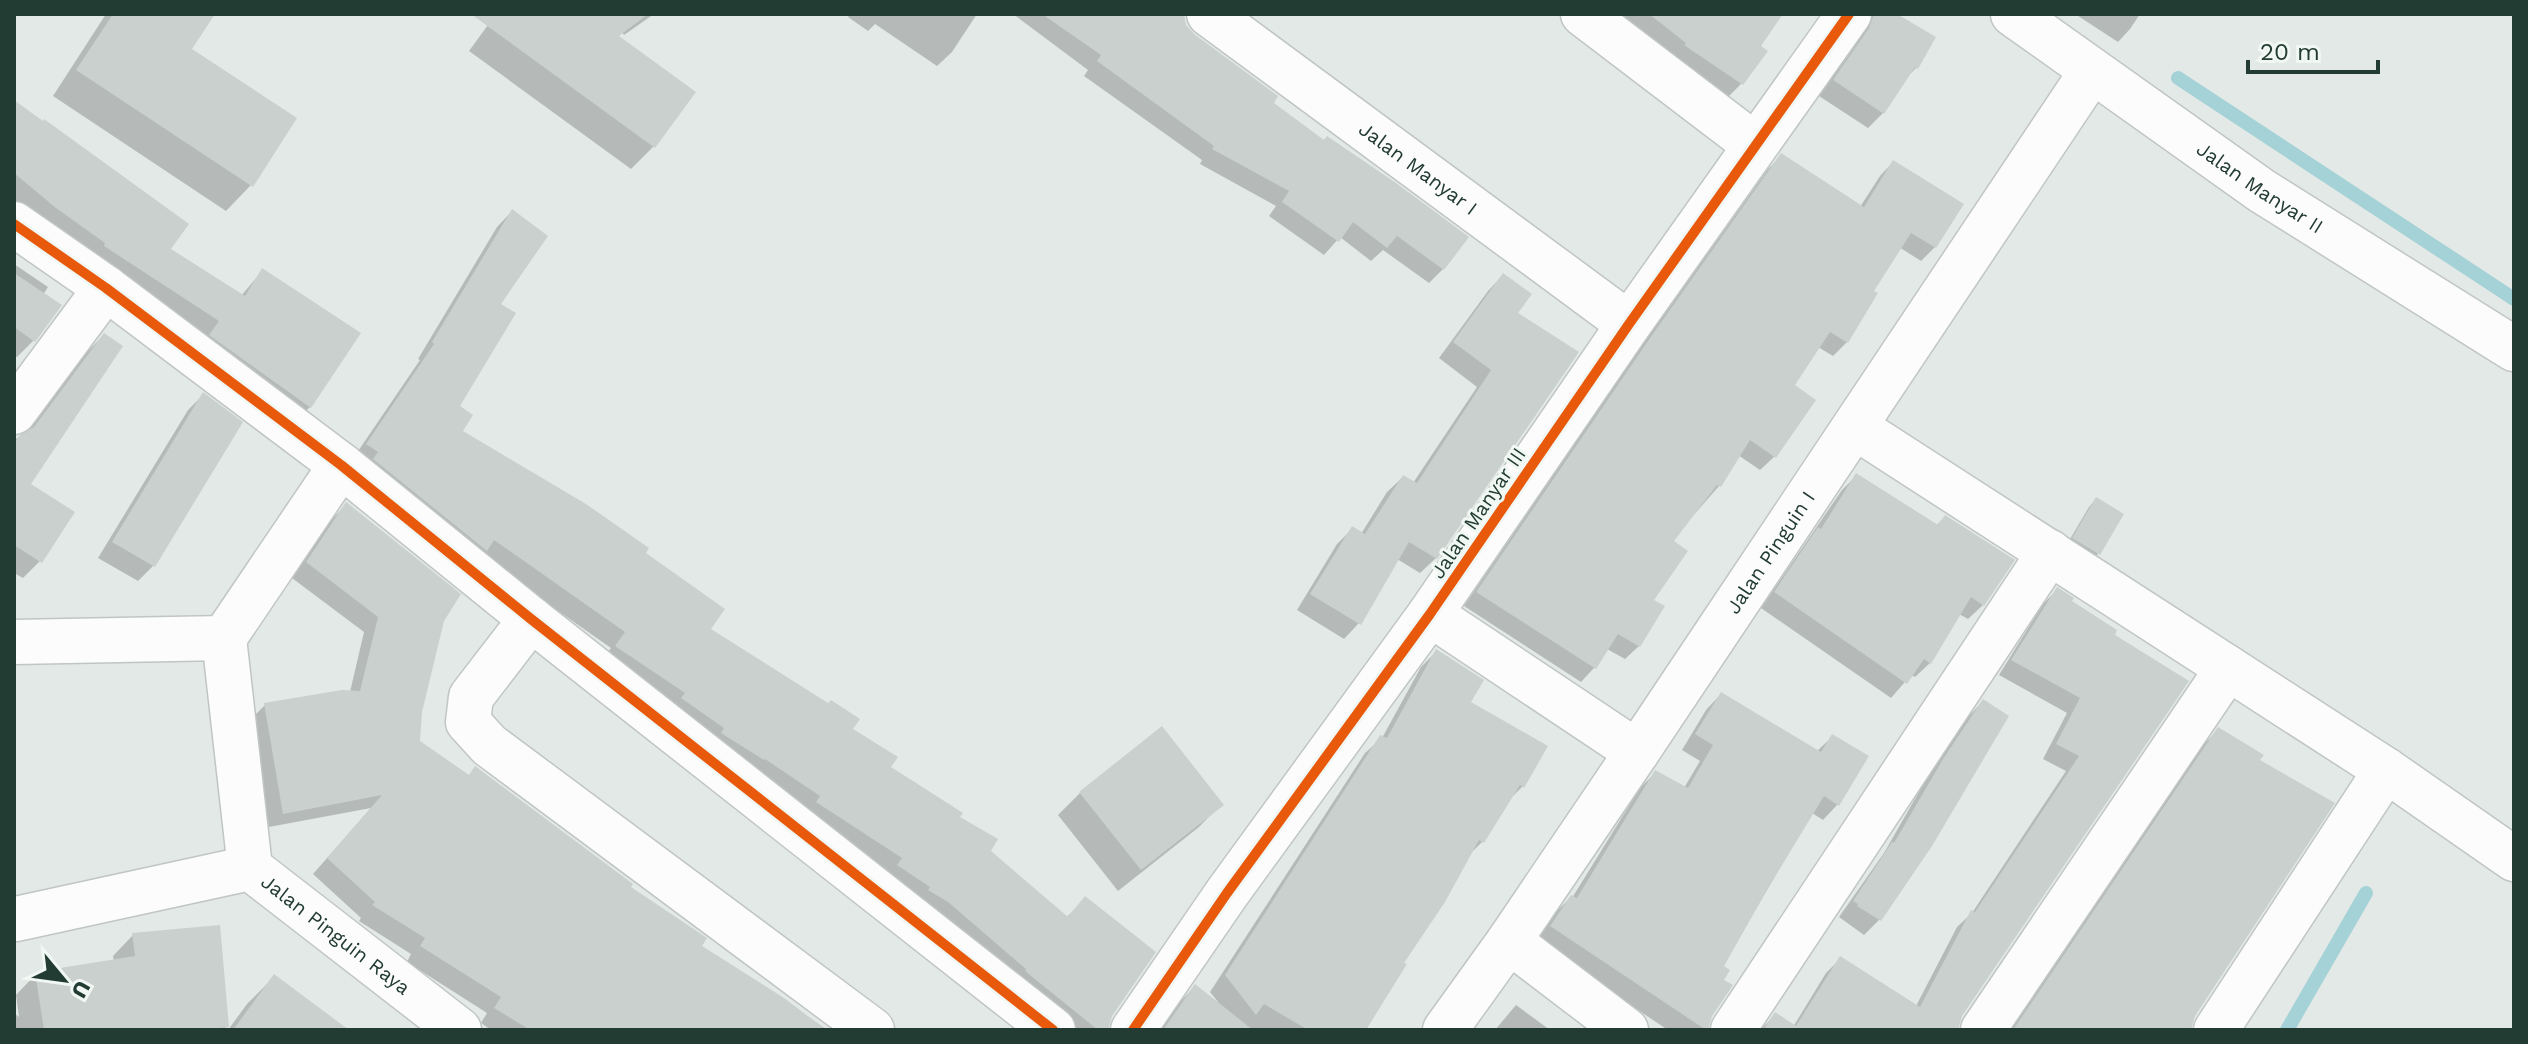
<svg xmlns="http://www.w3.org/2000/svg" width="2528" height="1044" font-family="'Work Sans',sans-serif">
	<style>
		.shadow { fill: #0003 }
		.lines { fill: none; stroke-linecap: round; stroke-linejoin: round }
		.stream { stroke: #a5d2d6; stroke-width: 14 }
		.building { fill: #cad0cd }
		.minor-casing { stroke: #c0c6c3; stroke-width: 47 }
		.minor { stroke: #fbfcfb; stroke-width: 44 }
		.cycleway-casing { stroke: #f1f8f4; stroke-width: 15 }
		.cycleway { stroke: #e8590c; stroke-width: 10 }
		.labels { text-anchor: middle; stroke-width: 6; stroke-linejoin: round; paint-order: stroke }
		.street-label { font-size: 20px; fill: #223b33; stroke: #f1f8f4 }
	</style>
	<rect width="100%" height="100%" fill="#e3e9e6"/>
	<path class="shadow" d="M106,14H213L189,50L251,185L226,211L53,96Z
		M496,14H586L693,93L653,147L631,169L469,51Z
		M609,14H654L624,35Z
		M850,14H977L952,52L937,66L875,24L868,31L848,17Z
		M1013,14H1177L1185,26L1271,104L1443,269L1429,283L1383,250L1371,261L1340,237L1324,255L1269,216L1276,206L1200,164L1202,160L1084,76L1088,70Z
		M1617,14H1781L1758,47L1765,52L1741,84L1727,98Z
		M1872,14H1894L1916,68L1905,79L1883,113L1868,128L1819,96L1855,46L1859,31Z
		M2075,14H2140L2130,29L2118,42Z
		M14,103L168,250L241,296L263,270L310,407L294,422L14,201Z
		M1782,155L1860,207L1880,176L1893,162L1935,247L1921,261L1899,247L1871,291L1847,342L1833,356L1818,347L1792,386L1813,400L1774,457L1760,470L1738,455L1719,486L1671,541L1639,646L1625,659L1607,649L1594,668L1581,682L1464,606L1636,354L1768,169Z
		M512,211L498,305L458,407L460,431L643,553L708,630L850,729L888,768L957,817L988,852L1066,918L1085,899L1111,1015L1107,1030H1060L601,662L611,648L480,556L352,460L420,360L418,359L497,227Z
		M14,264L48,287L43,295L34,340L17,357L14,356Z
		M1503,275L1515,313L1436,558L1420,573L1397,559L1359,623L1344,639L1297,610L1337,544L1352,529L1361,534L1387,492L1403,477L1413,483L1477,387L1439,358L1488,291Z
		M104,335L29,485L40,561L23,578L14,573V439L24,437L87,352Z
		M203,395L240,423L153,566L138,581L98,558L188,410Z
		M1857,475L1936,526L1945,517L1983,605L1968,619L1959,614L1930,663L1915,677L1911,675L1891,698L1761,608L1842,490Z
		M2096,499L2122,514L2098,554L2091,561L2066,546L2089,507Z
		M347,504L442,621L420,712L418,742L628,888L699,947L783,999L827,1030H491L481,1023L487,1013L407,962L411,954L359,921L361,918L313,874L371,808L269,827L250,720L265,705L350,692L364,632L292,578L332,519Z
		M2057,590L2112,635L2186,681L1960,1015L1956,1030H1760L1775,1015L1793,1027L1826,973L1840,959L1916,1006L1957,927L1972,913L2066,771L2043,759L2067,713L1999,675L2043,604Z
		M1437,651L1523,786L1506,803L1482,842L1469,855L1401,963L1365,1030H1160L1180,1002L1195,986L1219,1003L1210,992L1365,753L1382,738L1421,667Z
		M1721,694L1816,752L1833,736L1838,804L1823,820L1812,813L1722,967L1707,1030H1668L1536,942L1555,913L1571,897L1572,898L1640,788L1656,772L1684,788L1700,761L1682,750L1706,710Z
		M1983,701L1930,845L1879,920L1864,935L1839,917L1884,853L1928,776L1968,717Z
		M2219,729L2193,1015L2190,1030H2011L2204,744Z
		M1080,793L1221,804L1199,827L1118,891L1058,815Z
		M133,935L227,1026L223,1030H14V1013L19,1017L16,995L36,974L114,961L113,956Z
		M274,977L346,1030H228L247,1004Z
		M1516,1005L1550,1030H1495Z"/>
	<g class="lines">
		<path class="stream" d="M2178,78L2514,299
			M2287,1030L2366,893"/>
	</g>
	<path class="building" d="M113,14H215L192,49L297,118L253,187L76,70Z
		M471,14H648L619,36L696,92L655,148Z
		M1042,14H1184L1186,25L1194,34L1278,96L1274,103L1324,140L1327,136L1396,183L1469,237L1444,270L1397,236L1387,248L1353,222L1339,242L1282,202L1289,191L1212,149L1214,146L1097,61L1101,55Z
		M1649,14H1783L1761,46L1768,51L1743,85L1684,45L1686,43Z
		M1874,14H1897L1936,37L1918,69L1915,67L1884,114L1833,80L1869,28Z
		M14,100L43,121L44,119L189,224L171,249L245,296L262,268L361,333L311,408L209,335L219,321L104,246L105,243L56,208L14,173Z
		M1781,153L1864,207L1893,160L1964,204L1936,248L1911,233L1874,291L1878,293L1848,343L1830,332L1795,385L1816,400L1776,458L1750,440L1721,487L1717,485L1674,541L1688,551L1654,600L1665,606L1640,647L1618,634L1596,669L1476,592L1650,338Z
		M512,209L548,236L501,304L516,313L460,406L473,415L463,431L586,504L649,548L646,553L725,609L711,629L828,703L831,700L860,719L853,729L898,757L891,767L963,813L960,817L998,839L991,851L1068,917L1085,896L1156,952L1112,1016L1108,1030H1098L1025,971L1026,969L948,902L928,890L930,887L897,865L902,858L816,802L820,796L765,759L764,760L721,733L724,728L681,698L685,693L615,646L625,632L494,540L487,551L373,459L378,452L366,444L434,344L432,342Z
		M14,273L62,305L35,342L14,327Z
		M1503,273L1532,294L1518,313L1579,352L1437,559L1409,542L1361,625L1310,594L1352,526L1365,534L1403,475L1417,483L1491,370L1453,342Z
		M104,333L123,346L31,484L75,512L42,563L14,545V444L19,436L34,427Z
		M203,392L243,422L155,567L112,542Z
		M1856,473L1938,525L1945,515L2015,560L1984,606L1971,597L1931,664L1924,659L1907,684L1774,592L1818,527L1821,529Z
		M2096,497L2124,514L2100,555L2072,538Z
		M346,502L461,594L444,621L422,712L420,741L469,775L475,766L633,884L631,887L707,938L702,946L784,998L826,1030H530L494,1008L501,997L420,946L425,938L372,905L375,902L327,858L382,795L283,814L264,703L342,690L360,691L378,617L306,562Z
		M2057,587L2074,598L2072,601L2117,630L2115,635L2189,681L1962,1016L1958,1030H1763L1775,1012L1796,1026L1840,956L1920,1007L1971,910L1975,912L2079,756L2056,744L2080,698L2011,660Z
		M1436,649L1484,680L1471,702L1548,746L1524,788L1520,785L1484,843L1479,840L1445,902L1404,963L1407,964L1366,1030H1308L1264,1004L1256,1015L1225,975L1380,735L1387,738Z
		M1721,692L1821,752L1832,734L1869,756L1839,806L1824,796L1768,888L1724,966L1730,970L1724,980L1733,985L1712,1016L1708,1030H1706L1550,926L1571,895L1577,898L1655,770L1688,788L1713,745L1695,734Z
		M1983,699L2009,716L1932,846L1881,921L1857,906L1858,904L1853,901L1892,842L1894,843L1943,759Z
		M1162,726L1224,805L1141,870L1079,792Z
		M2218,727L2264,755L2260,760L2335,803L2195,1016L2191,1030H2013Z
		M220,925L229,1027L199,1030H44L35,972L135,956L132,933Z
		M274,974L349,1030H233Z
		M1195,984L1253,1030H1163Z"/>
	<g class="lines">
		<g class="minor-casing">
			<g id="minor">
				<path id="s1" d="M1209,14L1629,324"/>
				<path d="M1583,14L1755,145"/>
				<path id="s2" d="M2013,14L2262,191L2514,349"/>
				<path d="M14,224L106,288L341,465L531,619L1053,1030"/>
				<path d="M14,412L106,288"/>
				<path d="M1855,427L2386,770L2514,859"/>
				<path d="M1430,614L1637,752"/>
				<path d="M531,619L471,697L468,722L489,745L872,1030"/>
				<path d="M224,638L250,868"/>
				<path d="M14,642L224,638L341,465"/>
				<path id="s3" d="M16,919L250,868L459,1030"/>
				<path d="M1509,941L1626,1030"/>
				<path d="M1133,1030L1227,893L1430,614L1629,324L1849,14"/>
				<path id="s4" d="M1445,1030L1509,941L1637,752L2092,71"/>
				<path d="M1733,1030L2050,552"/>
				<path d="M1983,1030L2228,668"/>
				<path d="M2216,1030L2386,770"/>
			</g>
		</g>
		<use href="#minor" class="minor"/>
		<g class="cycleway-casing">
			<path id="cycleway" d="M14,224L106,288L341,465L531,619L1053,1030
				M1133,1030L1227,893L1430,614L1629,324L1849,14"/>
		</g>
		<use href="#cycleway" class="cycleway"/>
	</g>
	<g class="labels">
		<g class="street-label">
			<text dy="7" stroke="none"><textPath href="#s1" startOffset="260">Jalan Manyar I</textPath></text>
			<text dy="7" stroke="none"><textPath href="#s2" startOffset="302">Jalan Manyar II</textPath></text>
			<text transform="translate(1478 513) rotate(-56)" y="7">Jalan Manyar III</text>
			<text dy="7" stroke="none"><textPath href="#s4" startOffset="578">Jalan Pinguin I</textPath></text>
			<text dy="7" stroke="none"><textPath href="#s3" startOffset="348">Jalan Pinguin Raya</textPath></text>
		</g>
	</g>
	<rect width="2528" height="1044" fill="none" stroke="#223b33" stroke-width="32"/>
	<g transform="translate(64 980) rotate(119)" stroke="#f1f8f4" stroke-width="6" paint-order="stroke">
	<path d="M0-6L14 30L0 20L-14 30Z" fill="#223b33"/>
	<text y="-12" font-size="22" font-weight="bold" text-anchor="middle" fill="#223b33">U</text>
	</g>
	<path d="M2248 60v12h130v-12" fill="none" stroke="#223b33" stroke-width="4"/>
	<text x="2260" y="60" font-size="24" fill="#223b33" stroke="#f1f8f4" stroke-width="6" paint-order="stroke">20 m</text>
</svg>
